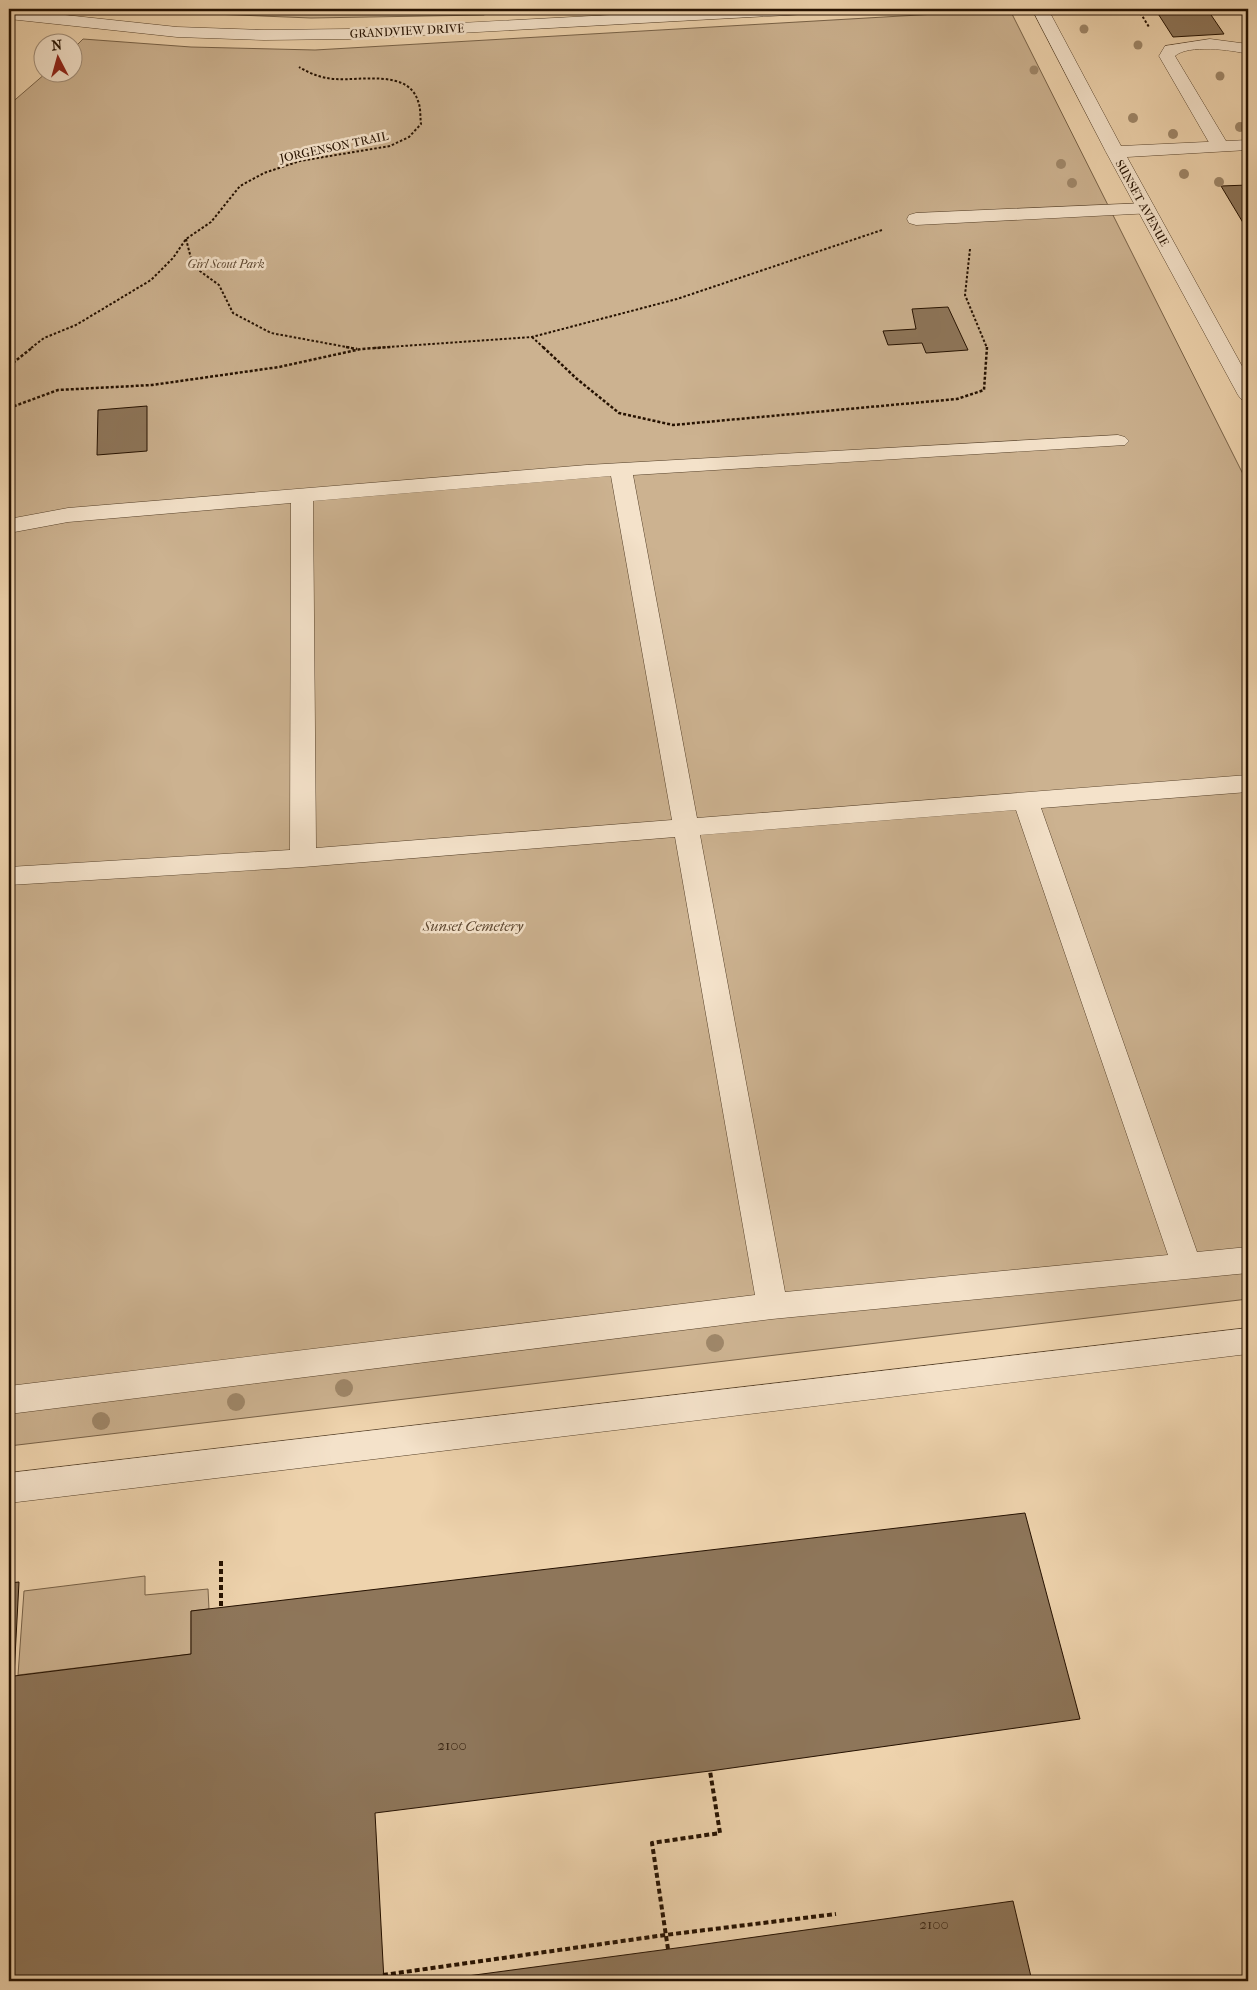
<svg xmlns="http://www.w3.org/2000/svg" width="1257" height="1990" font-family="'IM FELL French Canon',serif">
	<style>
		.green { fill: #ccb290; stroke: #786248 }
		.building { fill: #8e765a; stroke: #251100 }
		.lines { fill: none; stroke-linecap: round; stroke-linejoin: round }
		.lane-casing { stroke: #57422b; stroke-width: 1 }
		.street-casing { stroke: #57422b; stroke-width: 1 }
		.path-far2 { stroke: #251100; stroke-width: 2; stroke-dasharray: 2.5 2; stroke-linecap: butt }
		.path-far1 { stroke: #251100; stroke-width: 2.5; stroke-dasharray: 3 2; stroke-linecap: butt }
		.path { stroke: #251100; stroke-width: 4; stroke-dasharray: 5 3; stroke-linecap: butt }
		.lane { fill: #f4e2ca; fill-rule: evenodd }
		.street { fill: #f4e2ca; fill-rule: evenodd }
		.tree { fill: #9f8769 }
		.labels { text-anchor: middle; stroke-width: 5; stroke-linejoin: round; paint-order: stroke }
		.far-street-label { font-size: 12px; fill: #251100; stroke: #f4e2ca }
		.far-park-label { font-size: 12px; font-style: italic; fill: #5f4932; stroke: #f4e2ca }
		.park-label { font-size: 15px; font-style: italic; fill: #5f4932; stroke: #f4e2ca }
		.near-number-label { font-size: 15px; fill: #3f2a16 }
	</style>
	<rect width="100%" height="100%" fill="#eed3ad"/>
	<filter id="stains"><feTurbulence type="fractalNoise" baseFrequency=".004" numOctaves="4"/><feColorMatrix values="0 0 0 0 .2 0 0 0 0 .09 0 0 0 0 .02 0 0 0 .5 -.17"/></filter>
	<radialGradient id="worn" r=".72"><stop offset=".6" stop-color="#630" stop-opacity="0"/><stop offset="1" stop-color="#630" stop-opacity=".3"/></radialGradient>
	<path class="green" d="M89,9H493L484,15L311,18Z
		M1005,10L1011,12L1248,484V1299L9,1446V105L46,73L72,72L73,49L83,39L191,47L315,50Z
		M145,1576V1595L208,1589L209,1609L191,1611V1654L18,1675L24,1591Z"/>
	<path class="building" d="M1155,9H1207L1224,34L1173,37Z
		M1248,185V231L1221,186Z
		M948,307L968,350L926,353L922,343L888,345L883,331L916,329L912,309Z
		M147,406V451L97,455L98,410Z
		M1025,1513L1080,1719L710,1771L375,1813L384,1981H9V1583L19,1582L14,1676L191,1654V1611Z
		M1013,1901L1032,1981H430L684,1947Z"/>
	<g class="lines">
		<g class="lane-casing">
			<path id="lane" d="M1210,39L1248,44V54C1232,50 1188,44 1175,56L1229,146L1226,150H1214L1211,146L1159,56L1165,46Z
				M1146,203L1153,205L1155,209L1153,213L916,225L909,223L907,219L909,215L916,213Z
				M1118,435L1125,437L1129,441L1125,445L633,475L697,818L1248,775V792L1041,808L1197,1252L1248,1247V1273L772,1319L9,1414V1386L755,1295L675,837L303,867L9,885V867L290,850L291,503L68,522L9,533V519L68,508L587,465ZM611,476L672,820L316,848L313,501ZM1016,810L1168,1255L785,1292L700,835Z
				M1248,1328V1354L9,1503V1473Z"/>
		</g>
		<g class="street-casing">
			<path id="street" d="M9,9L177,27L264,30L349,29L722,9H815L807,14L349,39L264,40L177,37L9,19Z
				M1032,9H1048L1121,146L1248,140V150L1127,157L1248,377V401L1241,399L1238,395L1106,152Z"/>
		</g>
		<path class="path-far2" d="M1138,9L1149,27
			M186,239L193,266L219,285L233,313L271,333L352,348
			M970,249L965,295L987,348
			M532,337L544,348
			M31,348L44,338L76,325L151,280L173,258L186,239L211,222L240,186L264,173L300,161L390,146L409,137L421,124C420,117 421,108 418,101C408,69 360,81 335,79C321,78 311,74 299,67
			M374,348L532,337L677,299L882,230"/>
		<path class="path-far1" d="M346,347L357,349
			M543,347L577,379L619,413L673,425L957,399L984,390L987,347
			M9,366L33,347
			M9,408L58,390L152,385L279,367L361,349L391,347"/>
		<path class="path" d="M221,1561V1608
			M668,1949L652,1843L720,1833L710,1771
			M383,1975L665,1935L836,1914"/>
		<use href="#lane" class="lane"/>
		<use href="#street" class="street"/>
	</g>
	<g class="tree">
		<circle cx="1084" cy="29" r="4.5"/>
		<circle cx="1138" cy="45" r="4.5"/>
		<circle cx="1034" cy="70" r="4.5"/>
		<circle cx="1220" cy="76" r="4.5"/>
		<circle cx="1133" cy="118" r="5"/>
		<circle cx="1240" cy="127" r="5"/>
		<circle cx="1173" cy="134" r="5"/>
		<circle cx="1061" cy="164" r="5"/>
		<circle cx="1184" cy="174" r="5"/>
		<circle cx="1219" cy="182" r="5"/>
		<circle cx="1072" cy="183" r="5"/>
		<circle cx="715" cy="1343" r="9"/>
		<circle cx="344" cy="1388" r="9"/>
		<circle cx="236" cy="1402" r="9"/>
		<circle cx="101" cy="1421" r="9"/>
	</g>
	<g class="labels">
		<g class="far-street-label">
			<text transform="translate(407 31) rotate(-3)" y="4">GRANDVIEW DRIVE</text>
			<text transform="translate(334 147) rotate(-12)" y="4">JORGENSON TRAIL</text>
			<text transform="translate(1142 203) rotate(61)" y="4">SUNSET AVENUE</text>
		</g>
		<g class="far-park-label">
			<text x="226" y="268">Girl Scout Park</text>
		</g>
		<g class="park-label">
			<text x="473" y="931">Sunset Cemetery</text>
		</g>
		<g class="near-number-label">
			<text x="452" y="1750">2100</text>
			<text x="934" y="1929">2100</text>
		</g>
	</g>
	<rect width="1257" height="1990" fill="none" stroke="#eed3ad" stroke-width="30"/>
	<rect x="10" y="10" width="1237" height="1970" fill="none" stroke="#251100" stroke-width="2.5"/>
	<rect x="15" y="15" width="1227" height="1960" fill="none" stroke="#251100"/>
	<g transform="translate(58 58) rotate(354)"><circle r="24" fill="#f4e2ca" stroke="#a18e79"/>
	<path d="M0-4L9 19L0 12L-9 19Z" fill="#8f2418"/>
	<text y="-8" font-size="14" font-weight="bold" text-anchor="middle" fill="#251100">N</text>
	</g>
	<rect width="100%" height="100%" filter="url(#stains)"/>
	<rect width="100%" height="100%" fill="url(#worn)"/>
</svg>
